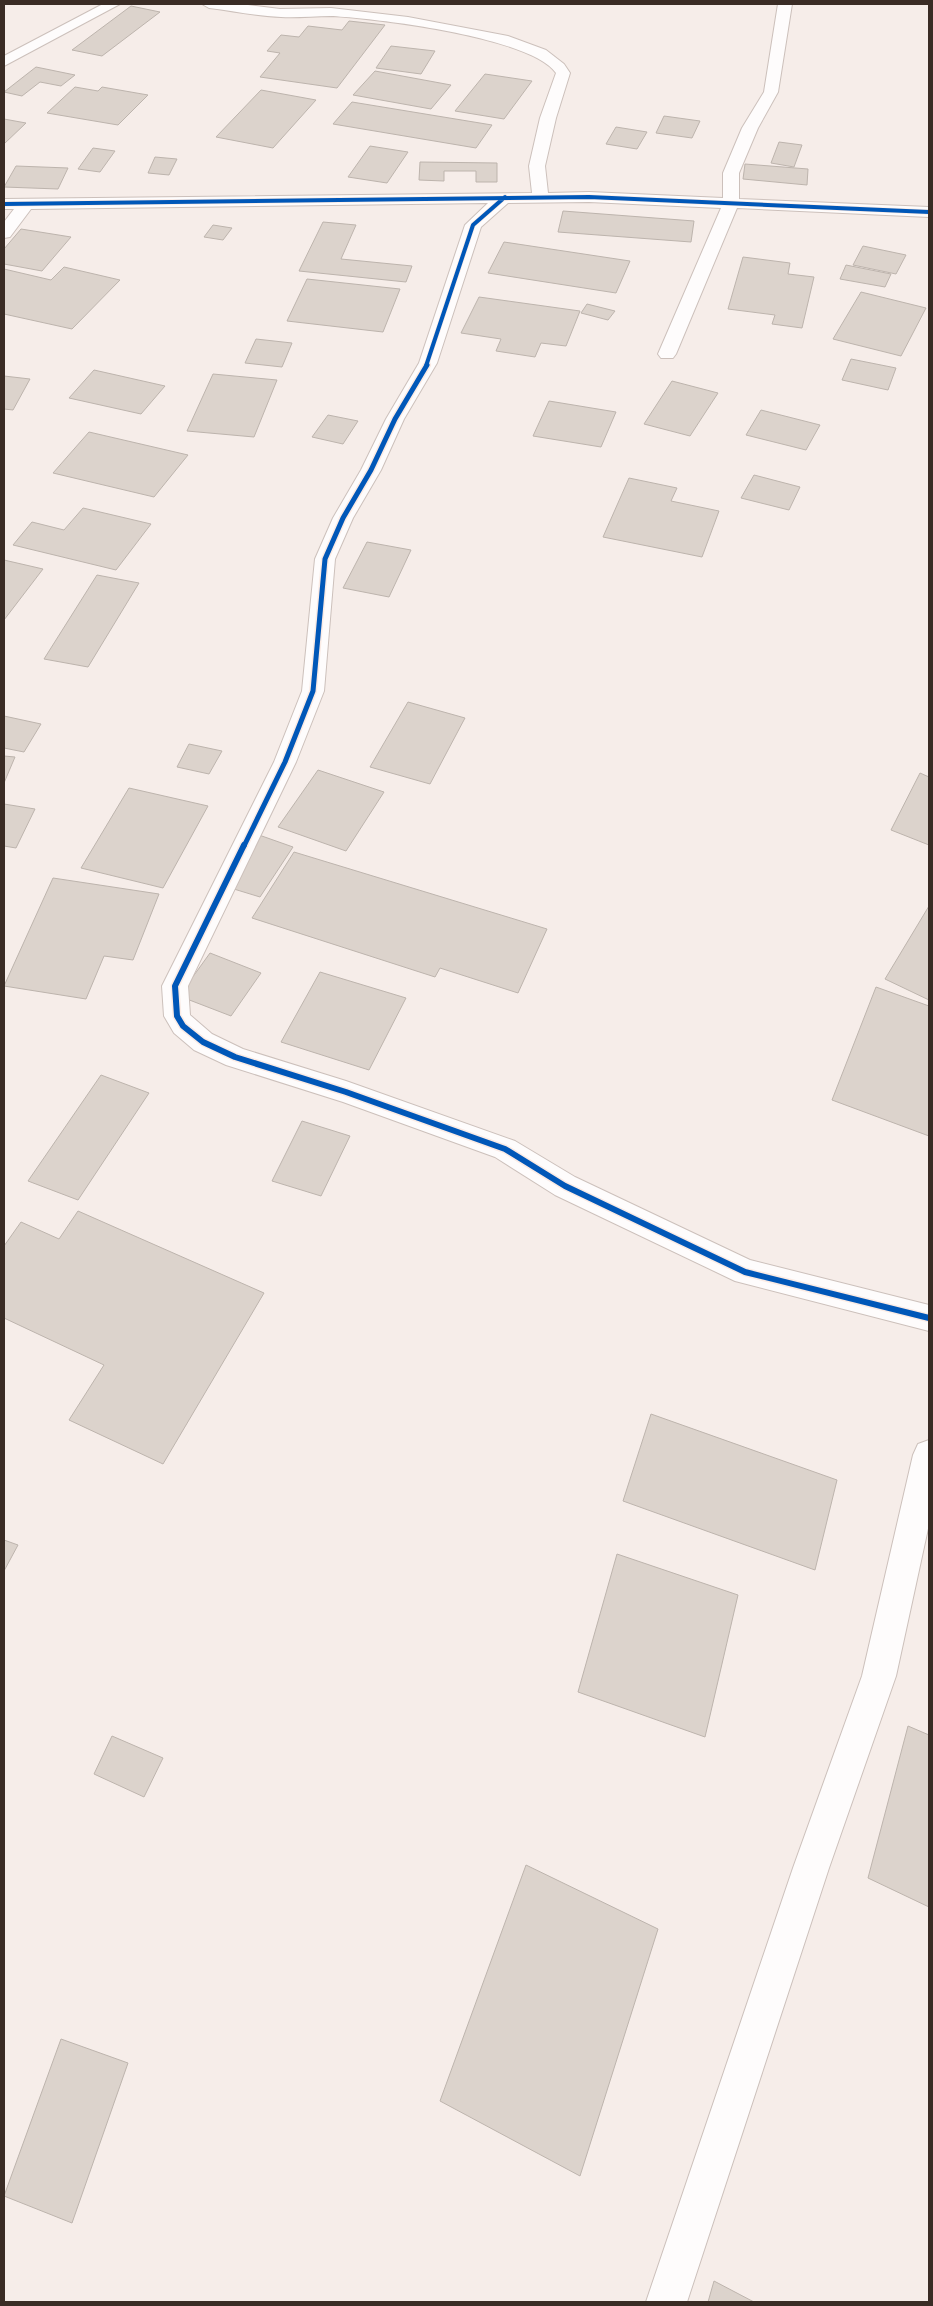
<svg xmlns="http://www.w3.org/2000/svg" width="933" height="2306" font-family="'Archivo Narrow',sans-serif">
	<style>
		.building { fill: #dcd3cc; stroke: #bdb4ad }
		.lines { fill: none; stroke-linecap: round; stroke-linejoin: round }
		.minor-casing { stroke: #ccc0bb; stroke-width: 2 }
		.minor { fill: #fefcfc; fill-rule: evenodd }
		.cycleway-far2-casing { stroke: #fbebe4; stroke-width: 5.5 }
		.cycleway-far1-casing { stroke: #fbebe4; stroke-width: 8 }
		.cycleway-casing { stroke: #fbebe4; stroke-width: 9 }
		.cycleway-far2 { stroke: #0057b8; stroke-width: 4 }
		.cycleway-far1 { stroke: #0057b8; stroke-width: 5 }
		.cycleway { stroke: #0057b8; stroke-width: 6 }
	</style>
	<rect width="100%" height="100%" fill="#f6ede9"/>
	<path class="building" d="M131,6L160,12L102,56L72,50Z
		M349,21L385,25L337,88L260,77L280,53L267,51L281,35L299,37L308,26L342,30Z
		M391,46L435,51L421,74L376,68Z
		M36,67L75,75L61,86L40,82L22,96L4,92Z
		M375,71L451,85L431,109L353,95Z
		M485,74L532,81L504,119L455,111Z
		M75,87L98,91L102,87L148,95L118,125L47,113Z
		M261,90L316,100L273,148L216,137Z
		M352,102L492,125L476,148L333,124Z
		M664,116L700,121L692,138L656,133Z
		M4,119L26,123L4,144Z
		M616,127L647,132L637,149L606,144Z
		M779,142L802,145L794,167L771,163Z
		M370,146L408,152L387,183L348,177Z
		M93,148L115,151L100,172L78,169Z
		M155,157L177,159L169,175L148,173Z
		M420,162L497,163V182H476V171H444V181L419,180Z
		M745,164L808,169L807,185L743,179Z
		M16,166L68,168L58,189L4,187Z
		M563,211L694,221L691,242L558,232Z
		M323,222L356,225L341,259L412,266L406,282L299,271Z
		M213,225L232,228L223,240L204,237Z
		M21,229L71,237L42,271L4,264V249Z
		M504,242L630,261L616,293L488,273Z
		M863,246L906,255L896,274L853,265Z
		M743,257L790,263L788,274L814,277L802,328L772,324L775,315L728,309Z
		M846,265L891,274L885,287L840,279Z
		M64,267L120,280L72,329L4,314V269L51,280Z
		M307,279L400,289L383,332L287,321Z
		M861,292L926,308L901,356L833,339Z
		M479,297L580,311L566,346L541,343L535,357L496,351L501,339L461,333Z
		M587,304L615,311L608,320L581,313Z
		M256,339L292,343L282,367L245,363Z
		M851,359L896,368L888,390L842,380Z
		M94,370L165,386L141,414L69,398Z
		M213,374L277,380L254,437L187,431Z
		M4,376L30,379L13,410L4,409Z
		M672,381L718,393L690,436L644,424Z
		M549,401L616,412L601,447L533,436Z
		M761,410L820,425L806,450L746,435Z
		M328,415L358,421L343,444L312,437Z
		M89,432L188,455L154,497L53,473Z
		M754,475L800,487L789,510L741,498Z
		M629,478L677,488L671,501L719,511L702,557L603,537Z
		M83,508L151,524L116,570L13,545L32,522L64,530Z
		M367,542L411,550L389,597L343,588Z
		M4,560L43,569L4,620Z
		M97,575L139,583L88,667L44,659Z
		M408,702L465,718L430,784L370,767Z
		M4,716L41,724L24,752L4,748Z
		M189,744L222,751L209,774L177,767Z
		M4,756L15,757L4,783Z
		M318,770L384,792L346,851L278,827Z
		M920,773L929,777V845L891,830Z
		M129,788L208,806L163,888L81,868Z
		M4,804L35,809L16,848L4,846Z
		M259,835L293,847L260,897L224,886Z
		M294,852L547,929L518,993L440,968L435,977L252,918Z
		M53,878L159,894L133,960L104,956L86,999L4,986Z
		M929,906V1000L885,979Z
		M210,953L261,973L231,1016L179,996Z
		M320,972L406,998L369,1070L281,1042Z
		M876,987L929,1006V1136L832,1100Z
		M101,1075L149,1093L78,1200L28,1181Z
		M302,1121L350,1136L321,1196L272,1181Z
		M78,1211L264,1293L163,1464L69,1420L104,1365L4,1318V1246L21,1222L59,1239Z
		M651,1414L837,1480L815,1570L623,1501Z
		M4,1540L18,1545L4,1571Z
		M617,1554L738,1595L705,1737L578,1692Z
		M908,1726L929,1735V1907L868,1878Z
		M112,1736L163,1758L144,1797L94,1774Z
		M526,1865L658,1929L580,2176L440,2101Z
		M61,2039L128,2063L72,2223L4,2196Z
		M714,2281L754,2302H708Z"/>
	<g class="lines">
		<g class="minor-casing">
			<path id="minor" d="M103,4H120L4,66V56Z
				M202,4H240L280,9L331,8L408,17L508,36L546,50L564,64L570,73L556,118L545,166L548,193L589,192L723,198V173L742,128L764,92L778,4H792L778,92L758,128L739,173V199L929,207V217L737,208L676,354L673,358H661L658,354L721,208L589,202L508,203L481,227L437,363L404,419L381,470L353,518L335,559L324,691L296,762L188,986L190,1015L212,1034L243,1049L346,1081L515,1141L575,1177L750,1260L929,1305V1331L735,1281L555,1195L495,1157L343,1102L226,1065L194,1050L174,1033L164,1016L162,986L274,762L302,691L315,559L333,518L361,470L386,419L419,363L465,225L488,203L31,209L10,237L4,238V222L14,209H4V199L532,193L529,166L540,118L556,73C531,37 375,18 330,16C314,16 297,18 281,17C257,16 233,11 209,8Z
				M929,1440V1524L896,1676L829,1868L687,2302H646L793,1868L862,1676L913,1455L918,1444Z"/>
		</g>
		<use href="#minor" class="minor"/>
		<g class="cycleway-far2-casing">
			<path id="cycleway-far2" d="M4,204L589,197L929,212
				M426,366L473,225L505,197"/>
		</g>
		<g class="cycleway-far1-casing">
			<path id="cycleway-far1" d="M244,846L285,762L313,691L325,559L343,518L371,470L395,419L427,365"/>
		</g>
		<g class="cycleway-casing">
			<path id="cycleway" d="M244,845L175,986L177,1016L183,1026L203,1042L235,1057L346,1092L505,1149L565,1186L745,1272L929,1318"/>
		</g>
		<use href="#cycleway-far2" class="cycleway-far2"/>
		<use href="#cycleway-far1" class="cycleway-far1"/>
		<use href="#cycleway" class="cycleway"/>
	</g>
	<rect width="933" height="2306" fill="none" stroke="#3a2c25" stroke-width="10"/>
</svg>
